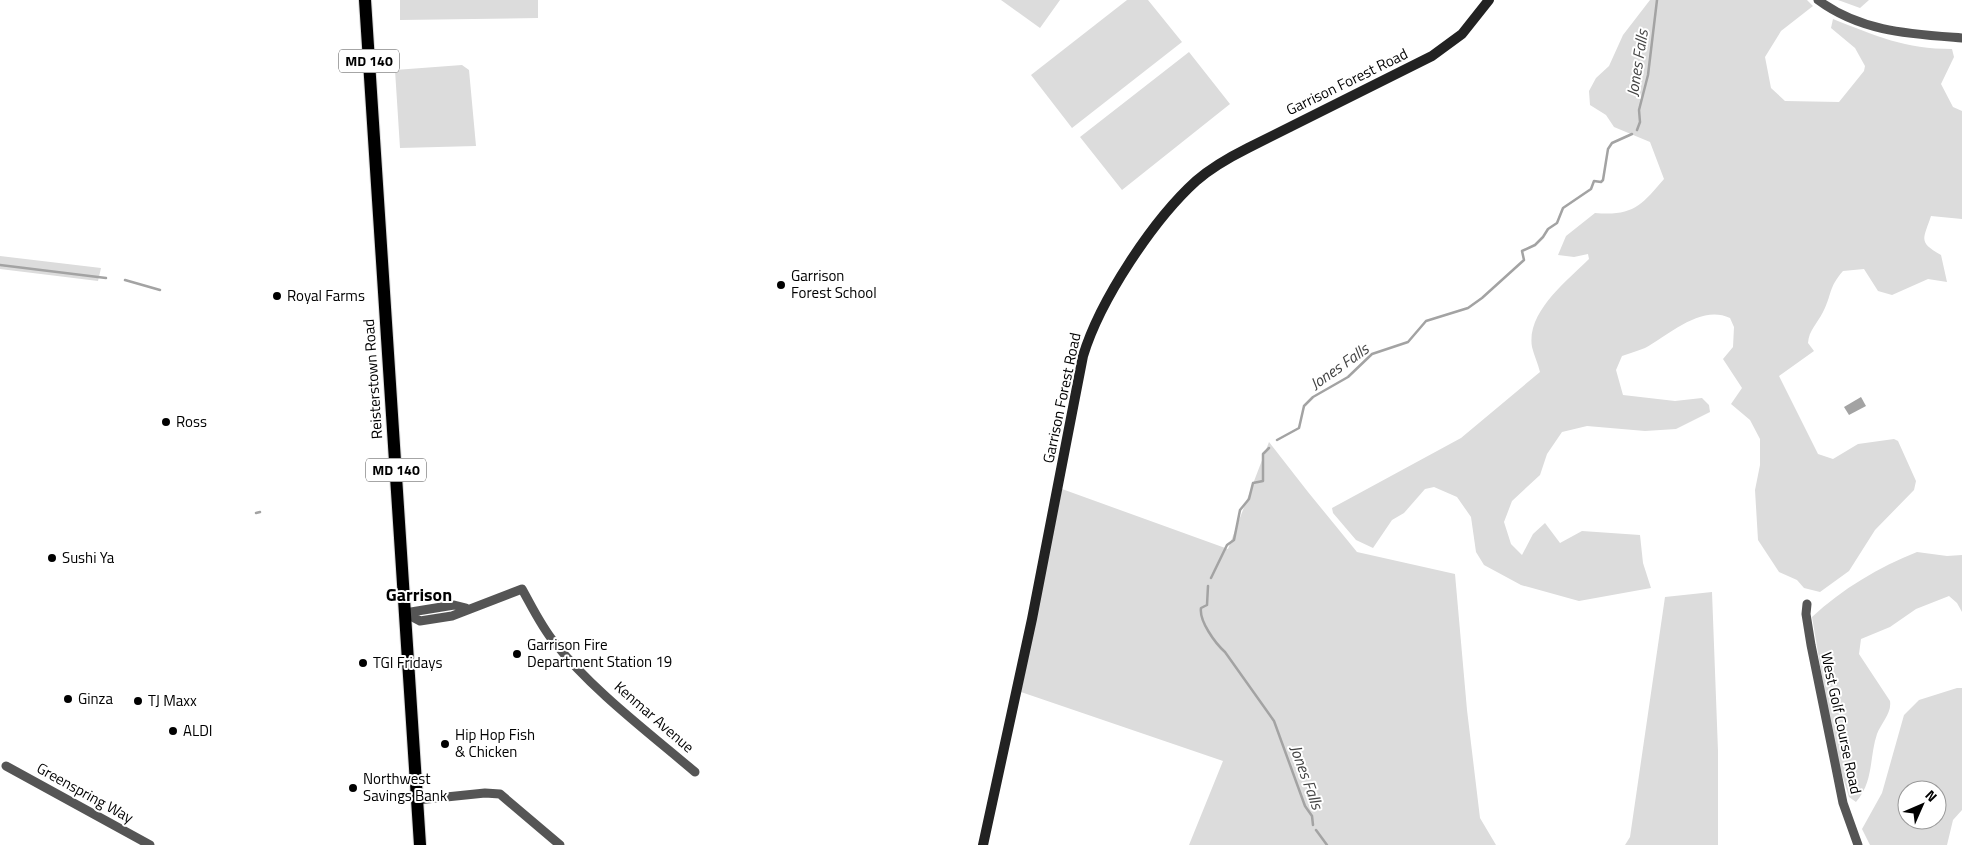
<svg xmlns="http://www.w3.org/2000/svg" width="1962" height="845" font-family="'Titillium Web',sans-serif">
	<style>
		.green { fill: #dcdcdc; fill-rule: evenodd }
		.water { fill: #a3a3a3 }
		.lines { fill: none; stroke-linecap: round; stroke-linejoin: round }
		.stream { stroke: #a3a3a3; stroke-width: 2.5 }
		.primary-casing { stroke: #dbdbdb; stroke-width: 14 }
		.street { stroke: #555; stroke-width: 9 }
		.secondary { stroke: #222; stroke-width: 10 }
		.primary { stroke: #000; stroke-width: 12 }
		.poi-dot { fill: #000; stroke: #fff; stroke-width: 2 }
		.labels { text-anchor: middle; stroke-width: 4; stroke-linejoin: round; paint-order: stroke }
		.shield { fill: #fff; stroke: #4c4c4c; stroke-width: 1 }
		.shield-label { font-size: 14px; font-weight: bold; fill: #000 }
		.street-label { font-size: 15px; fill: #000; stroke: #fff }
		.poi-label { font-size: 15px; fill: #000; stroke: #fff; text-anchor: start }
		.water-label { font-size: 16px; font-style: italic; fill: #444; stroke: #fff }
		.quarter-label { font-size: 18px; font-weight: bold; fill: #000; stroke: #fff }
	</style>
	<rect width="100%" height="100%" fill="#fff"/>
	<path class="green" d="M400,0H538V18L400,20Z
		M1001,0H1060L1040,28Z
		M1127,0H1148L1182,42L1072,128L1031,75Z
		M1650,0H1807L1813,6L1781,31L1765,57L1771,88L1785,101L1839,102L1864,71L1865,66L1855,48L1831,28L1833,19C1876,36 1905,49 1952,49L1954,57L1941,84L1953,107L1962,111V219L1931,216C1923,240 1918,242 1941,255L1947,282L1928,279L1892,295L1878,291L1864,269L1843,271C1828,288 1832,295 1823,312C1817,324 1809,330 1808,343L1814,351L1779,376L1818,454L1833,459L1858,444L1894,439L1898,441L1916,481L1914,490L1875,530L1849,571L1820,592L1804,588L1797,580L1779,572L1758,540L1755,490L1760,465V439L1750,420L1731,404L1742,388L1723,359L1733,347L1734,327L1730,318C1701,304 1669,335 1645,348C1638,351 1630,353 1622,356L1616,370L1623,395L1675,401L1702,398L1709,405L1710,412L1676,429L1645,431L1587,426L1562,432L1547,454L1540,475L1512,501L1504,522L1511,544L1522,555L1533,534L1545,523L1560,543L1582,531L1640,535L1643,563L1651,588L1579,601L1521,585L1484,565L1476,552L1471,517L1457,497L1434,487L1425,489L1404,513L1392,520L1373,548L1356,540L1333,513L1332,508L1461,438L1540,372C1538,364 1534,355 1532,347C1526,312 1568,280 1589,259L1588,254L1574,257L1558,255L1566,236L1595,213C1633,216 1641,206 1664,179L1650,142L1614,127L1606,115L1590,105L1589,91L1596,78L1609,66L1623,35Z
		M1838,0H1869L1860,8Z
		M1189,52L1230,104L1122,190L1080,137Z
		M462,65L469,70L476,146L400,148L395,70Z
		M0,256L101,268L98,281L0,269Z
		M1269,442L1308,492L1357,552L1455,574L1467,710L1480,818L1496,845H1189L1223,761L1021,692L1062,489L1228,549Z
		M1917,552L1947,556L1962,555V612L1957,603L1949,596L1916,609L1890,627L1861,639L1859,654L1890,701C1892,713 1881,723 1877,734C1869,758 1874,781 1856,802L1849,797L1834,748L1812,617C1842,589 1879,567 1917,552Z
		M1712,592L1718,751V845H1625L1630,837L1665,597Z
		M1957,688H1962V810L1953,820L1947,845H1870L1862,829L1882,793L1904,715L1919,700ZM1907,790H1937V820H1907Z"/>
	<path class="water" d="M1861,397L1866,406L1849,415L1844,407Z"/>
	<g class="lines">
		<path class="stream" d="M1637,130L1640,122L1639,110L1648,75L1657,0
			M0,265L106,278
			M125,280L160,290
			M1277,440L1299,428L1304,406L1313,397L1348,377L1372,354L1408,342L1426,321L1468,308L1482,298L1524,260L1522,251L1535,245L1543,237L1548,229L1557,223L1563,208L1591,189L1594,181L1601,182L1603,180L1608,149L1612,143L1632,134
			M256,513L260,512
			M1211,578L1227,545L1234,540L1240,510L1249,499L1253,483L1263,481V454L1269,448
			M1208,586L1207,605L1201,608C1199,621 1215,643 1225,652L1274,721L1305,806L1312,816L1313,825
			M1316,830L1327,845"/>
		<g class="primary-casing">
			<path id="primary" d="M365,0L420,845"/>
		</g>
		<path class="street" d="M1818,0C1861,32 1910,34 1962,38
			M1807,604L1806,614L1811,645L1835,763L1843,803L1858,845
			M405,613L420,621L452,616L522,589C532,607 541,626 554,642C592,690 648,732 695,772
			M405,613L454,605L466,608
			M6,766L150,845
			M417,800L485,793L500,794L560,845"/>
		<path class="secondary" d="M983,845L1032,619L1083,356C1100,300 1153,220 1196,181C1212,167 1230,157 1248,148L1432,56L1462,34L1489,0"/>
		<use href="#primary" class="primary"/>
	</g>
	<g class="poi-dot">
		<circle cx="781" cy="285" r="5"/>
		<circle cx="277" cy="296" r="5"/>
		<circle cx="166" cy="422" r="5"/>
		<circle cx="52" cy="558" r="5"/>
		<circle cx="517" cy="654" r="5"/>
		<circle cx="363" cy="663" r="5"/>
		<circle cx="68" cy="699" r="5"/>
		<circle cx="138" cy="701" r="5"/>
		<circle cx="173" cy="731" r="5"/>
		<circle cx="445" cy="744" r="5"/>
		<circle cx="353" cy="788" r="5"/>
	</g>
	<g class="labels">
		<g class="shield">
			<rect x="339" y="49.5" width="60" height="23" rx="4"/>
			<rect x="366" y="458.5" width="60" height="23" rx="4"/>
		</g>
		<g class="shield-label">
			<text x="369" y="66">MD 140</text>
			<text x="396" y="475">MD 140</text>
		</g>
		<g class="street-label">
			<text transform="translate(1347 82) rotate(-26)" y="5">Garrison Forest Road</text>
			<text transform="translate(373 379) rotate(-94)" y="5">Reisterstown Road</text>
			<text transform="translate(1062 398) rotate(-78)" y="5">Garrison Forest Road</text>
			<text transform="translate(654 717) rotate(41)" y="5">Kenmar Avenue</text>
			<text transform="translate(1841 723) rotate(78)" y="5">West Golf Course Road</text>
			<text transform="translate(85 793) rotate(29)" y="5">Greenspring Way</text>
		</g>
		<g class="poi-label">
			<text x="791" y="281">Garrison<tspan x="791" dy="17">Forest School</tspan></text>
			<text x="287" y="301">Royal Farms</text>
			<text x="176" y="427">Ross</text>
			<text x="62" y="563">Sushi Ya</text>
			<text x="527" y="650">Garrison Fire<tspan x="527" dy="17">Department Station 19</tspan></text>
			<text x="373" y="668">TGI Fridays</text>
			<text x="78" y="704">Ginza</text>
			<text x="148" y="706">TJ Maxx</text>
			<text x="183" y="736">ALDI</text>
			<text x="455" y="740">Hip Hop Fish<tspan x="455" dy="17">&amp; Chicken</tspan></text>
			<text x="363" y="784">Northwest<tspan x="363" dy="17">Savings Bank</tspan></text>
		</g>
		<g class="water-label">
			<text transform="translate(1637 63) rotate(-81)" y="6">Jones Falls</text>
			<text transform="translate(1339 366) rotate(-35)" y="6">Jones Falls</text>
			<text transform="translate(1307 777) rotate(70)" y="6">Jones Falls</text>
		</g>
		<g class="quarter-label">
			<text x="419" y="601">Garrison</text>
		</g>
	</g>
	<g transform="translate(1922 805) rotate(45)"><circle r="24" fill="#ffffff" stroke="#999999"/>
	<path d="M0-4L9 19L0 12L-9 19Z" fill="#000000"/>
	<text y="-8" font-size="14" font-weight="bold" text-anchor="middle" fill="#000000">N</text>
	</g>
</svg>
